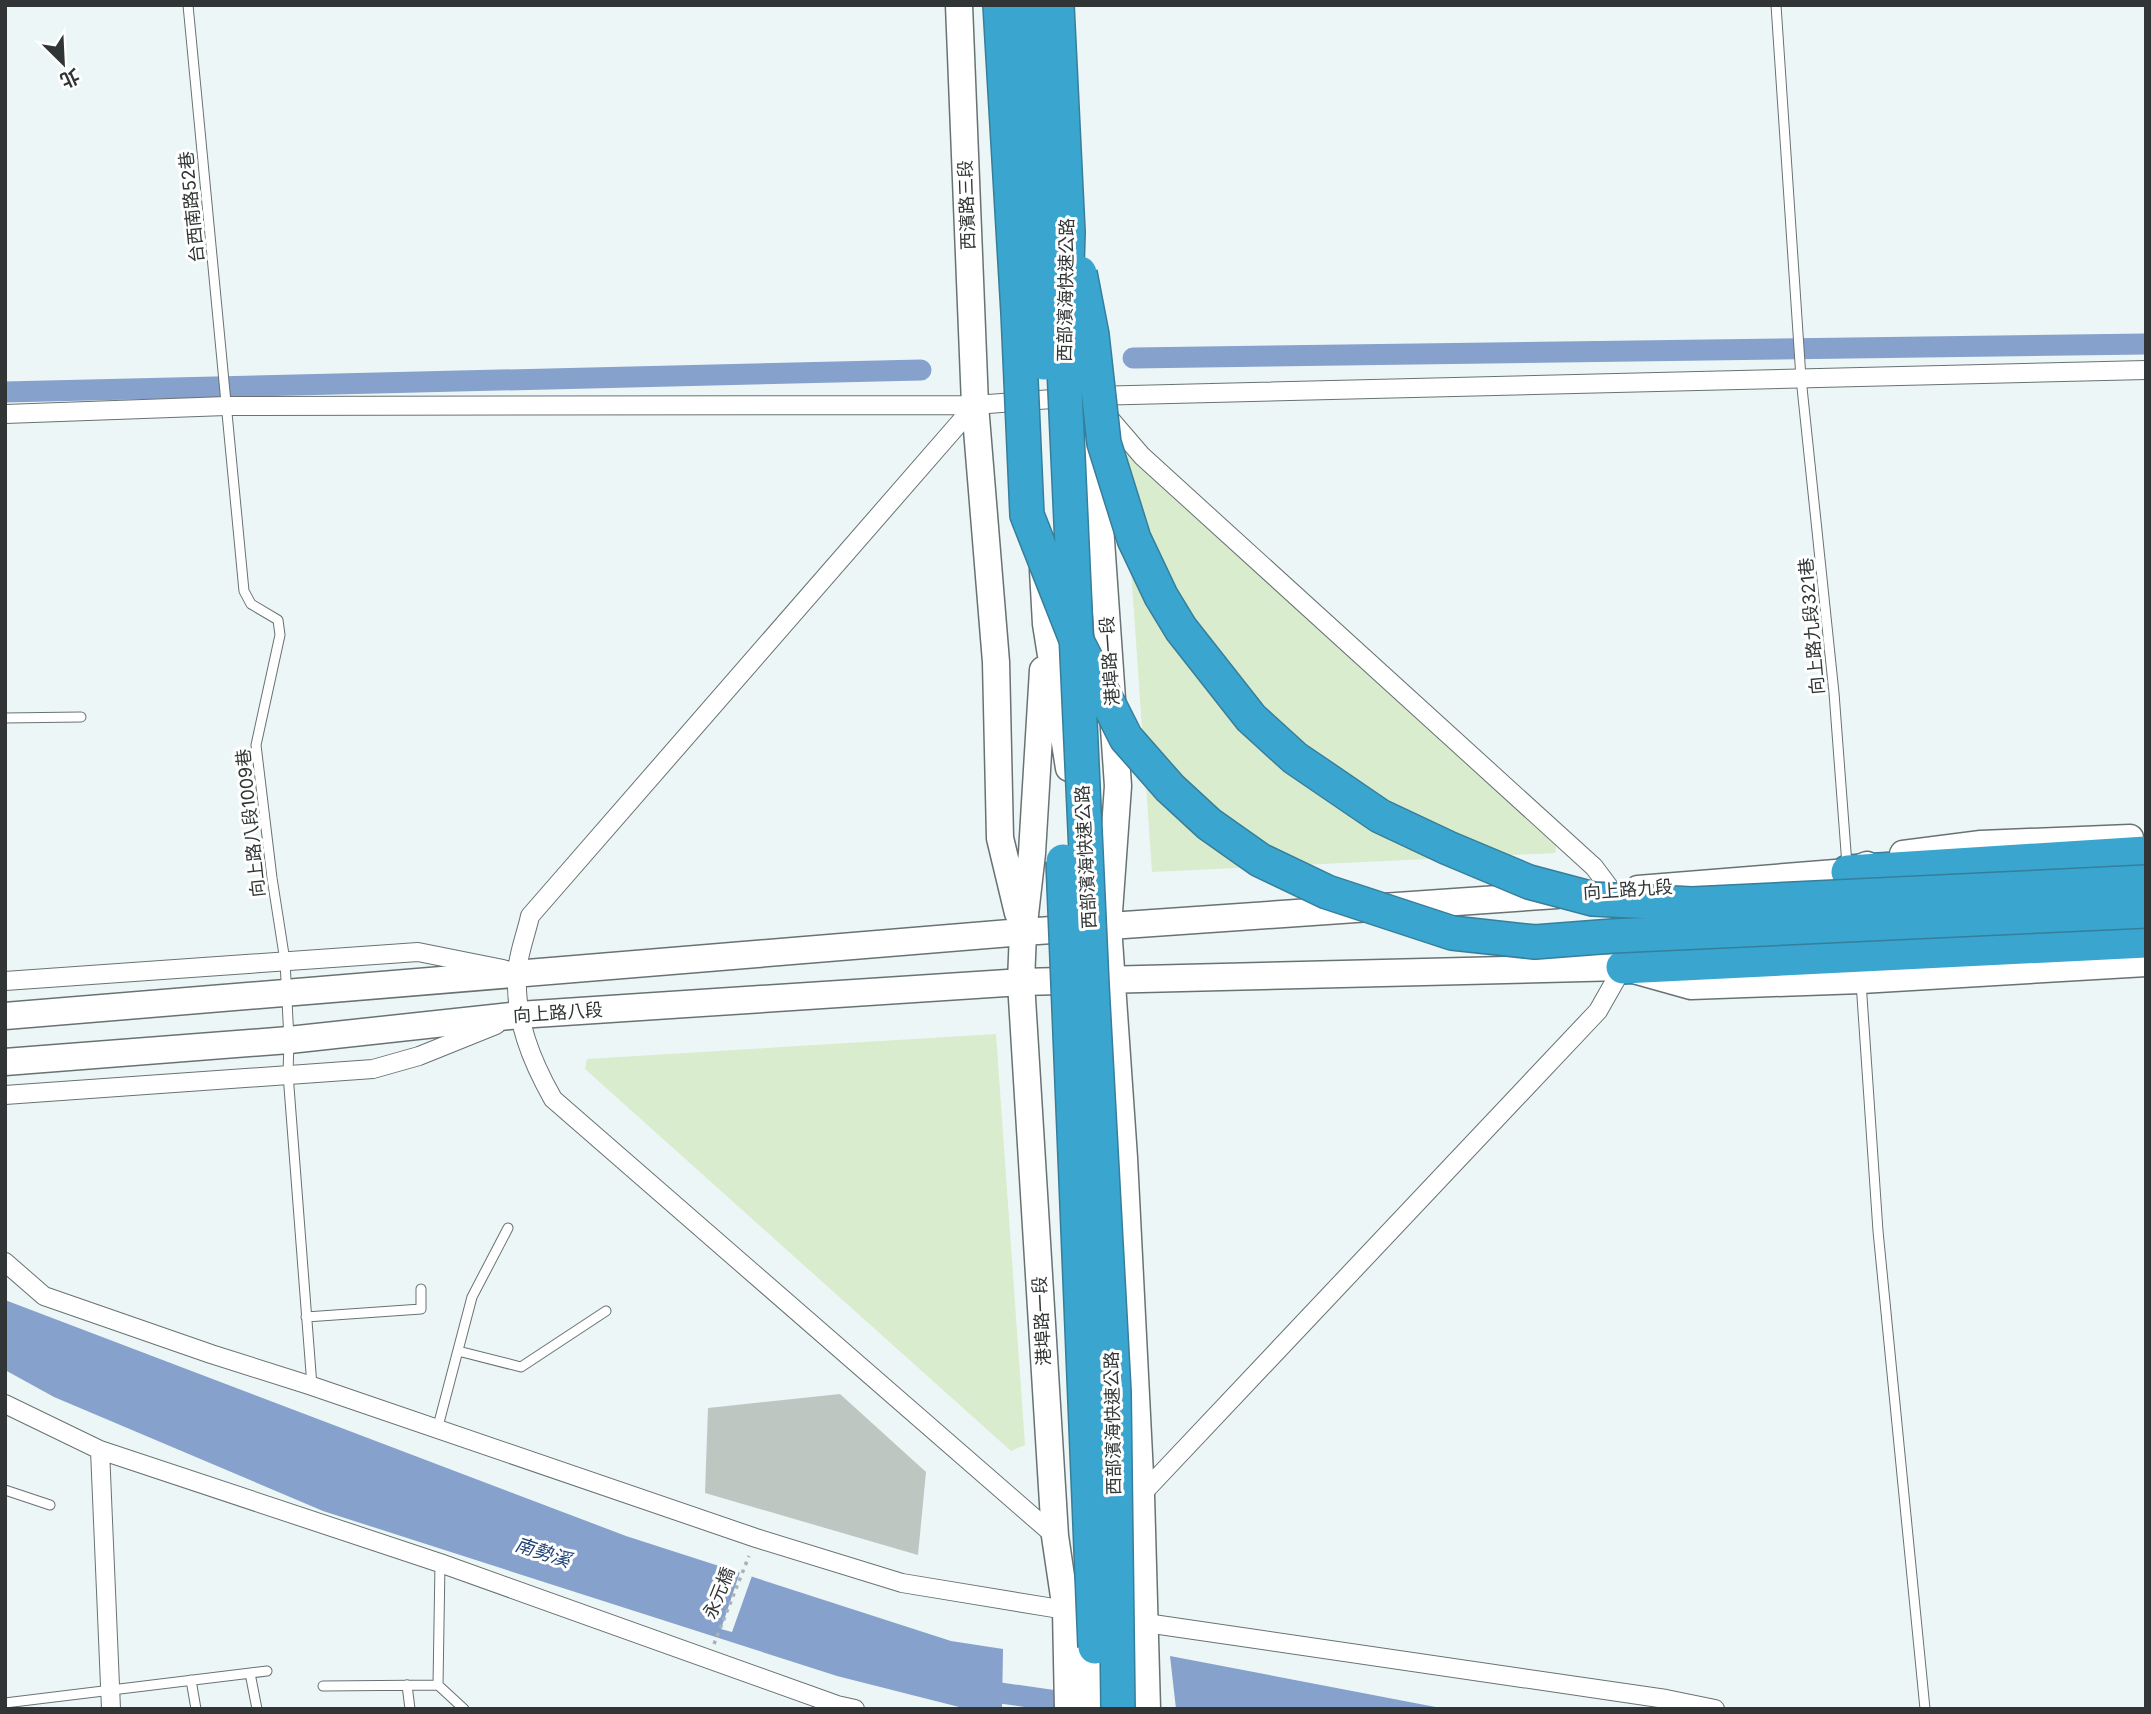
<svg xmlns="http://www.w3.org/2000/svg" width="2151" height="1714" font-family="Inter,'Noto Sans TC',sans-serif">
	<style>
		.green { fill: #d9eccd }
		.water { fill: #86a1cc }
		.pier { fill: #ecf6f6 }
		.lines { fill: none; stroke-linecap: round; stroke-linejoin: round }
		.canal { stroke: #86a1cc; stroke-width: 21 }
		.building { fill: #bec6c2 }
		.lane-casing { stroke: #697272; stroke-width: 11 }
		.street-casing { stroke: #697272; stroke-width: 20 }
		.secondary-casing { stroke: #697272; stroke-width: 29 }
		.highway-casing { stroke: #377e9a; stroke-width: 36 }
		.path { stroke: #aab2b2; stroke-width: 3.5; stroke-dasharray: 3.5 5; stroke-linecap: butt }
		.lane { stroke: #fff; stroke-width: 9 }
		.street { stroke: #fff; stroke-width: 18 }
		.secondary { stroke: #fff; stroke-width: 26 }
		.highway { stroke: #3aa6d0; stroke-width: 33 }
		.highway-bridge-casing { stroke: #377e9a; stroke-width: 36; stroke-linecap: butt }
		.highway-bridge { stroke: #3aa6d0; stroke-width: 33 }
		.labels { text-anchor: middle; stroke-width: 6; stroke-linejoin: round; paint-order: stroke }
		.street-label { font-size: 18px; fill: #313535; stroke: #fff }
		.water-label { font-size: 19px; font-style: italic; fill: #1f4177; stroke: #fff }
	</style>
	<rect width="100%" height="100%" fill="#ecf6f6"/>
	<path class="green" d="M1132,449L1557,841L1555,853L1152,872L1123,454Z
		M996,1034L1025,1445L1011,1451L585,1069L587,1059Z"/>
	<path class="water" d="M5,1300L626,1536L951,1641L1003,1649L1002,1709H967L837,1676L323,1511L54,1397L5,1370Z
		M1170,1656L1446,1709H1176Z"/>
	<path class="pier" d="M741,1569L753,1573L732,1632L721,1629Z"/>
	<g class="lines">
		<path class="canal" d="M1133,358L2146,344
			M5,392L921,370
			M973,1689L1084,1705"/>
	</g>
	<path class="building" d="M840,1394L926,1472L918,1555L705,1493L708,1408Z"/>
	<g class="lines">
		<g class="lane-casing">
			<path id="lane" d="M188,5L244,591L251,604L278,620L280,635L256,745L272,878L285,961L289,1040L288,1074L312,1386
				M1776,5L1801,378L1834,693L1847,865
				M5,718L81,717
				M1861,982L1878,1231L1925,1709
				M306,1317L421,1309V1289
				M458,1351L521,1367L606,1311
				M437,1430L472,1297L508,1228
				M5,1490L50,1505
				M250,1673L257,1709
				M191,1680L196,1709
				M407,1685L410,1709
				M438,1685L440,1563
				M323,1686L438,1685L464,1709
				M5,1703L267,1671"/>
		</g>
		<g class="street-casing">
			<path id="street" d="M975,405L530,916C526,935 517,956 517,975C515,1020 531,1060 553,1099L1055,1536
				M1105,413L1142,456L1594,867L1612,891L1617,903
				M5,414L226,406L975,405L1091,396L2146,370
				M5,981L418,952L503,969
				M5,1095L373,1069L419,1056L496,1025
				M5,1262L44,1296L211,1354L312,1386L756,1538L902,1583L1066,1610
				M5,1404L100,1450L440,1563L837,1705L855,1709
				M100,1450L111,1709
				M1141,1495L1598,1011L1623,967L1625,959
				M1146,1623L1666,1699L1715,1709"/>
		</g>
		<g class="secondary-casing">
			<path id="secondary" d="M959,5L975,405L996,662L1000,838L1018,913
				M1094,439L1118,786L1108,926
				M1043,570L1046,624L1069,768
				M1043,670L1032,853L1023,932L1021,982L1055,1536L1066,1610L1068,1709
				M1903,854L1981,844L2130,838
				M1638,889L1848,872L1867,865
				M1104,911L1108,926L1124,1158L1141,1495L1147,1709
				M5,1016L1023,932L1557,895
				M5,1062L289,1040L519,1015L1021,982L1623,967L1691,986L1861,980L2146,963
				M1091,1709L1090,1659L1097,1627"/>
		</g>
		<g class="highway-casing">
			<path id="highway" d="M1848,872L2146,853
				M1623,967L2146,941"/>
		</g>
		<path class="path" d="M714,1644L749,1556"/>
		<use href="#lane" class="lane"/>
		<use href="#street" class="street"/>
		<use href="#secondary" class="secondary"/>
		<use href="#highway" class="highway"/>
		<g class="highway-bridge-casing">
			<path id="highway-bridge" d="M1000,5L1018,313L1027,515L1075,637L1126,738L1170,788L1209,824L1260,860L1327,892L1452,933L1535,942L1613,936L2146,911
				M1030,5L1044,363
				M1057,5L1068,232L1064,368L1092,985L1114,1392L1118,1709
				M1080,273L1092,335L1104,443L1134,539L1161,596L1181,629L1251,718L1295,758L1380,816L1448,848L1529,882L1593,899L1692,904L2146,882
				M1063,861L1095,1647"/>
		</g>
		<use href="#highway-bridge" class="highway-bridge"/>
	</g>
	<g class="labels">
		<g class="street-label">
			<text transform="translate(967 205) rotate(-92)" y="6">西濱路三段</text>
			<text transform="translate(192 207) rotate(-96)" y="6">台西南路52巷</text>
			<text transform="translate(1066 290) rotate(-89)" y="6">西部濱海快速公路</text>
			<text transform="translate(1812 626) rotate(-95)" y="6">向上路九段321巷</text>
			<text transform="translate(1110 661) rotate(-94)" y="6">港埠路一段</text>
			<text transform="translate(251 823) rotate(-96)" y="6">向上路八段1009巷</text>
			<text transform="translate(1086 857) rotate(-93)" y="6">西部濱海快速公路</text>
			<text transform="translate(1628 890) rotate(-4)" y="6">向上路九段</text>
			<text transform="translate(558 1013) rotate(-4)" y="6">向上路八段</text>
			<text transform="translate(1042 1321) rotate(-93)" y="6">港埠路一段</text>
			<text transform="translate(1113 1423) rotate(-91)" y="6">西部濱海快速公路</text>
			<text transform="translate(719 1593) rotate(-68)" y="6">永元橋</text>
		</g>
		<g class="water-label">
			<text transform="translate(543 1552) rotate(18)" y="7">南勢溪</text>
		</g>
	</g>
	<rect width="2151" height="1714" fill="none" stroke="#313535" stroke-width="14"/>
	<g transform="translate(63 63) rotate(156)" stroke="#ffffff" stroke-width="5" paint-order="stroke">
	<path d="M0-5L12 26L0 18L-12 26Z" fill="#313535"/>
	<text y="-10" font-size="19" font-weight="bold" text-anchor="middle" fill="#313535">北</text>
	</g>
</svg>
